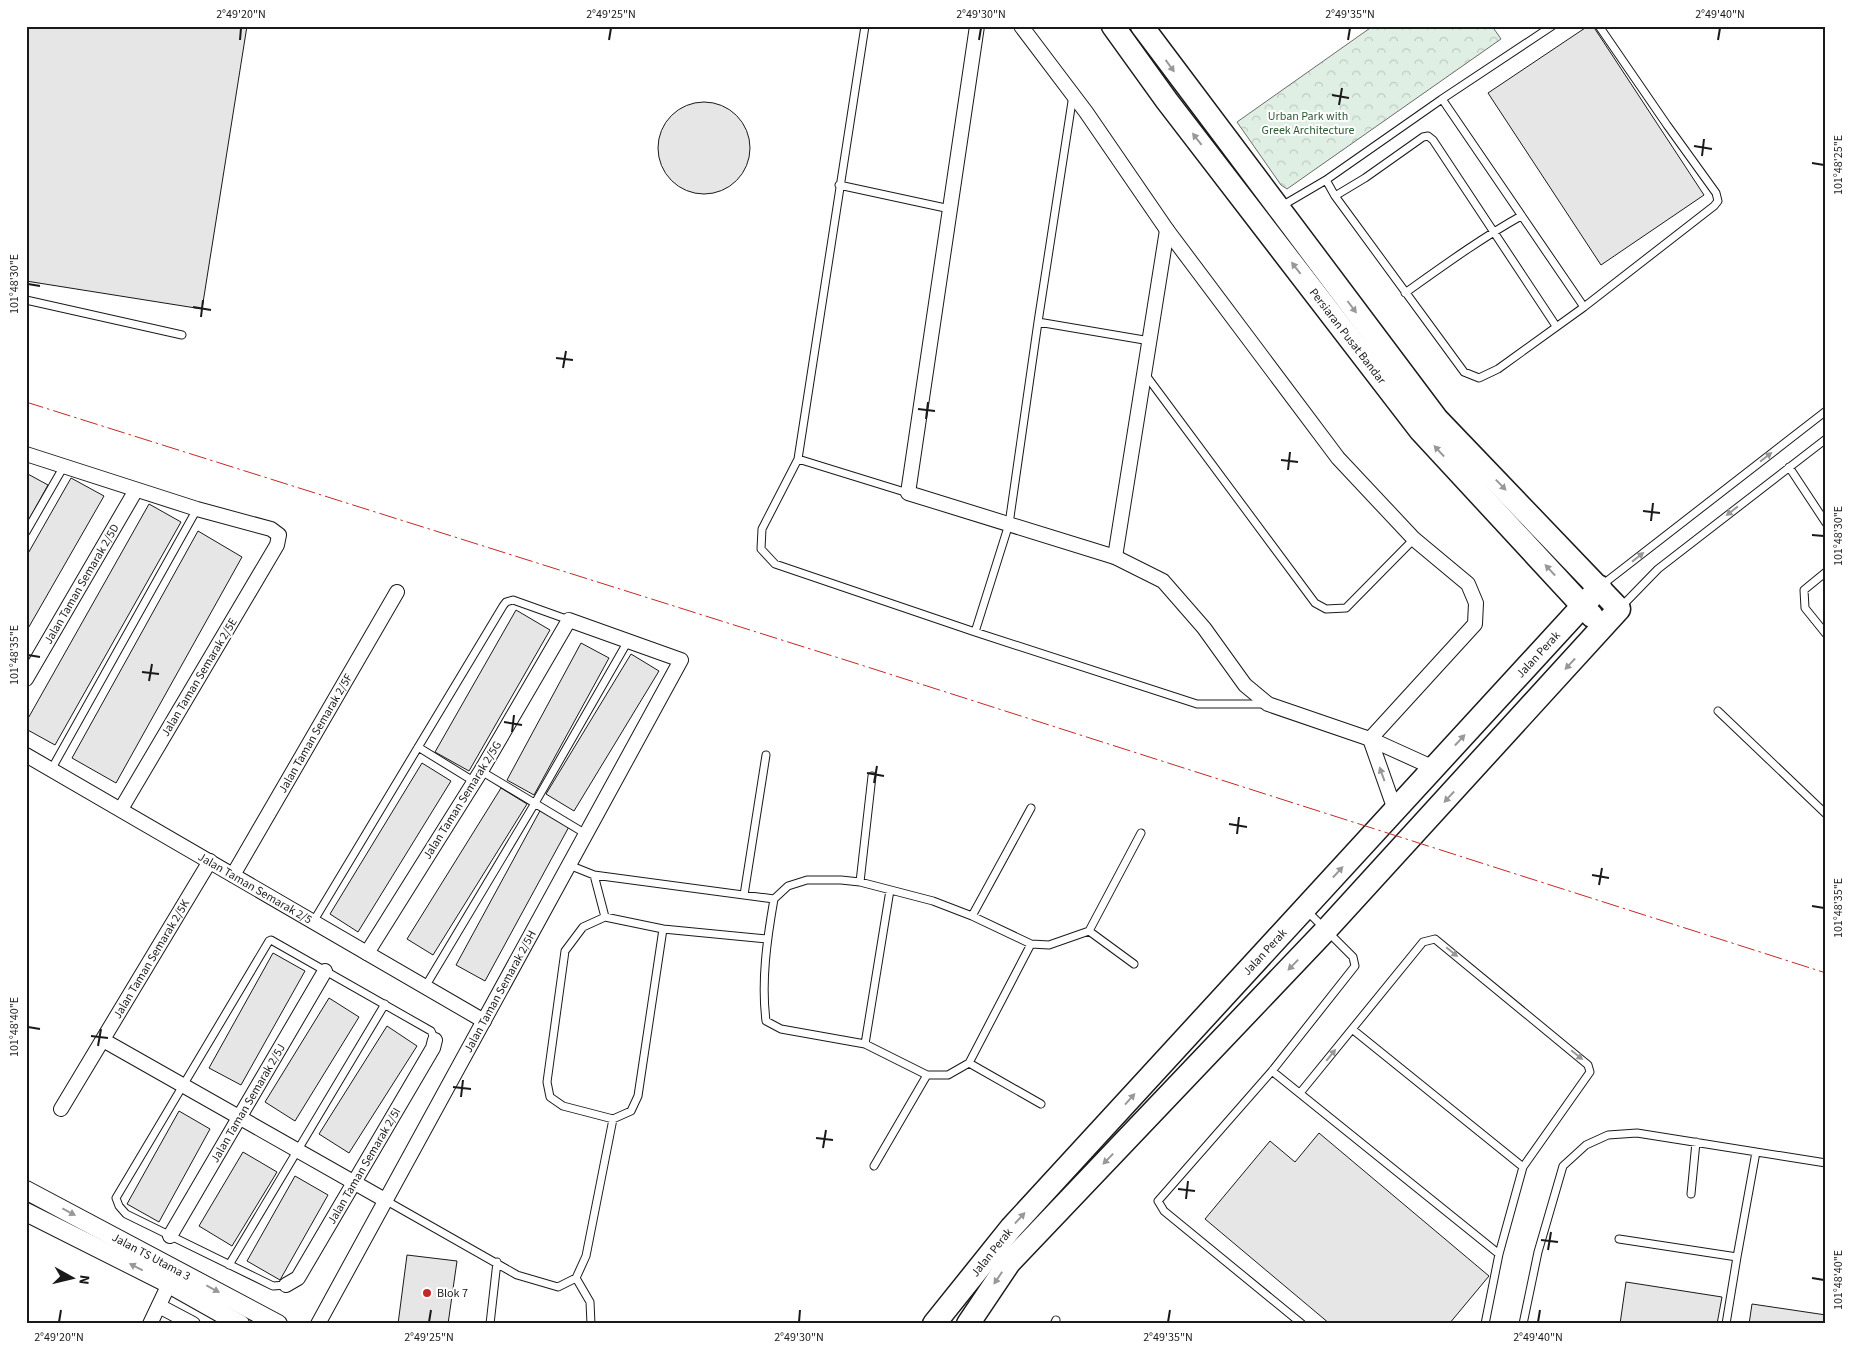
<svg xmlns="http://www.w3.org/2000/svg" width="1852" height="1350" font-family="'Source Sans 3',sans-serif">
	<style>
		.park { fill: url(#park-crowns); stroke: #6a6a6a }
		.building { fill: #e6e6e6; stroke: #1a1a1a }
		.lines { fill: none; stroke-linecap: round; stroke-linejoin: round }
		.service-casing { stroke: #1a1a1a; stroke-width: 9 }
		.minor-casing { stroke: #1a1a1a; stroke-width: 16 }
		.tertiary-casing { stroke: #1a1a1a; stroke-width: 20 }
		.primary-casing { stroke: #1a1a1a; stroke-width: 25 }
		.service { stroke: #fff; stroke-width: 7 }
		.minor { stroke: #fff; stroke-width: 14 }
		.tertiary { stroke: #fff; stroke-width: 18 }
		.primary { stroke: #fff; stroke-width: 22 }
		.power { stroke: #c62828; stroke-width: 1; stroke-dasharray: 18 4 2.5 4; stroke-linecap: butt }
		.oneway { fill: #989898 }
		.ticks { fill: none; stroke: #1a1a1a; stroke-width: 2 }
		.poi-dot { fill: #c62828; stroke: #fff; stroke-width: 2 }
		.labels { text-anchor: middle; stroke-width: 4; stroke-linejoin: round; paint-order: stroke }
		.park-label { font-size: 12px; fill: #2b5a34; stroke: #fff }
		.street-label { font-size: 12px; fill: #1a1a1a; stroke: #fff }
		.poi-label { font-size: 12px; fill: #1a1a1a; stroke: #fff; text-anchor: start }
		.neatline { fill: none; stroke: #1a1a1a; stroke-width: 2 }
		.ticks-label { font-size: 12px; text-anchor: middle; fill: #1a1a1a }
	</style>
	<defs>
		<pattern id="park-crowns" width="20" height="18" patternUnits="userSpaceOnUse" patternTransform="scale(1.25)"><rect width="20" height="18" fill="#e0efe3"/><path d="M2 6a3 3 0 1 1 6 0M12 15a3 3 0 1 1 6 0" fill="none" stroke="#c0ccc2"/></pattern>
	</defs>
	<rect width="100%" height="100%" fill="#fff"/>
	<path class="park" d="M1373,26H1492L1501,39L1287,189L1281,185L1237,122Z"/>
	<path class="building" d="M26,26H247L202,309L26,281Z
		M1588,26H1593L1704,195L1601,265L1488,93Z
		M658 148a46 46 0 1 1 92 0a46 46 0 1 1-92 0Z
		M26,473L48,485L26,525Z
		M71,478L104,496L26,632V557Z
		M149,504L181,522L55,745L26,729V722Z
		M198,531L242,557L116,783L72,758Z
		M516,610L550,630L469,771L435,752Z
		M581,643L609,658L534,795L507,780Z
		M631,654L659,671L574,811L546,794Z
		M422,763L451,781L358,932L330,914Z
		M501,788L527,804L433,955L407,939Z
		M542,807L571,823L485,981L456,965Z
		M273,953L305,971L241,1085L209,1068Z
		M329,998L359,1017L295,1121L265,1102Z
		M387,1026L417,1046L349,1153L319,1134Z
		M179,1111L210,1129L159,1222L127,1204Z
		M1319,1133L1489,1276L1449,1324H1330L1205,1219L1270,1141L1295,1162Z
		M243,1152L277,1172L232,1246L199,1226Z
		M295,1176L328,1195L280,1280L247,1261Z
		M407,1255L457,1261L448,1324H398Z
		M1626,1282L1722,1297L1717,1324H1620Z
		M1752,1304L1826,1315V1324H1749Z"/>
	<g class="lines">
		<g class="service-casing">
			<path id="service" d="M865,26L798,459L908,493
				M1326,180L1335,196L1464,372L1479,378L1498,369L1584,307L1442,99
				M839,185L950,209
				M1335,196L1365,178L1423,137L1428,136L1433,140L1556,326
				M1280,207L1326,180L1442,99L1552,26
				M1405,293C1443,266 1480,239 1521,216
				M26,300L182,335
				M1584,307L1714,206L1718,201L1716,193L1667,125L1599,26
				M1038,322L1150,341
				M1145,374L1315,603L1326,609L1346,608L1414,539
				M798,459L762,529L761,549L775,564L975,632L1197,704H1265
				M1789,467L1826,523
				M26,532L64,466
				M1826,572L1804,590L1805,608L1826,634
				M1602,585L1826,411
				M1622,606L1658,569L1826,439
				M975,632L1009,524L1038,322L1073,95
				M1718,711L1826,814
				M418,747L475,782
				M51,770L197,509
				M481,771L586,834
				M569,865L594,875L774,899
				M594,875L605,917
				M860,882L872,776
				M744,895L766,755
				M972,916L1031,944L1049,945L1089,931L1141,833
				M313,922L503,606L506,602L513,600L569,620
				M1089,931L1134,964
				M1031,944L969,1063L1041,1104
				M425,987L535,803L628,641
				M1352,1029L1523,1167
				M865,1044L890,890
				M969,1063L948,1075H927L865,1044L781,1029L766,1021C761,981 767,939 774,899L788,886L807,880H841L860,882L933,901L972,916L1031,808
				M1272,1071L1158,1201L1164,1211L1302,1324
				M1300,1093L1423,942L1435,939L1588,1065L1590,1072L1523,1167L1499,1254L1272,1071L1355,966L1353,957L1307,911
				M613,1119L563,1106L550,1097L547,1082L565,951L583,927L605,917L663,929
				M874,1166L927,1075
				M1691,1194L1696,1142
				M385,1200L517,1275L558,1287L576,1278L586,1256L613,1119L631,1111L638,1096L663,929L767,939
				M1619,1239L1737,1257L1756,1152
				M229,1265L385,1004
				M576,1278L590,1302L591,1324
				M286,1285L273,1286L126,1214L119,1206L116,1198L269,941L271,940L431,1031L435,1040
				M490,1324L497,1262
				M1054,1324L1056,1320
				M1485,1324L1499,1254
				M1523,1324L1538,1252L1563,1166L1586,1145L1608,1135L1637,1133L1826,1163
				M1726,1324L1737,1257"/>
		</g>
		<g class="minor-casing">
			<g id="minor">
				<path d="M977,26L908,493L1115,557L1163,581L1204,628L1245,685L1268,704L1370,739L1434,768"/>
				<path d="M1021,26L1086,112L1167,230L1338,458L1414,539L1468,584L1476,603L1475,624L1370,739"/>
				<path d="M26,454L197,509L271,529L279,535L277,545L121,809"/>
				<path d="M1115,557L1167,230"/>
				<path id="s1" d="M26,679L136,490"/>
				<path d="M1370,739L1395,810"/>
				<path id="s2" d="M26,755L484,1021"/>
				<path id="s3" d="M233,875L397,592"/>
				<path d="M103,1040L385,1200"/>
				<path id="s4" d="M61,1109L210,861"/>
				<path id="s5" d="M170,1236L325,971"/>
				<path id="s6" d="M286,1285L298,1278L433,1048L435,1040"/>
				<path d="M159,1306L193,1324"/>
				<path d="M150,1324L169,1284"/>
				<path id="s7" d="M318,1324L681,660L569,620L481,771L367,953"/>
			</g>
		</g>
		<g class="tertiary-casing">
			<g id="tertiary">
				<path id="s8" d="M26,1190L278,1324"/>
				<path d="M26,1212L169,1284L240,1324"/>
			</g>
		</g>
		<g class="primary-casing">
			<g id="primary">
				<path id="s9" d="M1113,26L1167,101L1420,430L1592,616"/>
				<path id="s10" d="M934,1324L1011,1228L1600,587"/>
				<path d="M968,1324L1009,1263L1326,930L1619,609L1437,419L1142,26"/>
			</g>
		</g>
		<use href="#service" class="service"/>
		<use href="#minor" class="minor"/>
		<use href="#tertiary" class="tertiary"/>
		<use href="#primary" class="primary"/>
		<path class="power" d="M26,402L858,664L1826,973"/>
	</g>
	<defs><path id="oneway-solid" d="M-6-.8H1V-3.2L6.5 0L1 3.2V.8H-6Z" transform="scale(1.25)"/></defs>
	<g class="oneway">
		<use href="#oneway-solid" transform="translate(1170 66) rotate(54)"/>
		<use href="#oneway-solid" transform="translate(1197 139) rotate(-128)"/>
		<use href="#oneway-solid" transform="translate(1296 268) rotate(-128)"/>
		<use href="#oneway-solid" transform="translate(1352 307) rotate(53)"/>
		<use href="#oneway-solid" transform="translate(1439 451) rotate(-133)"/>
		<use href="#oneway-solid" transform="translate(1766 457) rotate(-38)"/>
		<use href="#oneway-solid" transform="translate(1501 485) rotate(46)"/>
		<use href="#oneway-solid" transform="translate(1732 511) rotate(142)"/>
		<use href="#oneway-solid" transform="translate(1638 557) rotate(-38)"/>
		<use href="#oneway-solid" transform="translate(1550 570) rotate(-133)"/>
		<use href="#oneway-solid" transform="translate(1570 664) rotate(133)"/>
		<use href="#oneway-solid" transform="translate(1460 740) rotate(-47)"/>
		<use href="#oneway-solid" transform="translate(1382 774) rotate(-110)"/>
		<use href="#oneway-solid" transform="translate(1449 797) rotate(133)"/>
		<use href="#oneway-solid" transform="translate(1338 872) rotate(-47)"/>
		<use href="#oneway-solid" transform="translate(1452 952) rotate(39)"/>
		<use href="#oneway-solid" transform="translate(1293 965) rotate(134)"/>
		<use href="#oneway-solid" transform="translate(1331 1055) rotate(-51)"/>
		<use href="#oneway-solid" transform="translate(1577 1055) rotate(39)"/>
		<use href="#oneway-solid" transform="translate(1130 1099) rotate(-48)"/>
		<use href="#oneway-solid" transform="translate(1108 1159) rotate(134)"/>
		<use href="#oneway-solid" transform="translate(69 1212) rotate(28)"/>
		<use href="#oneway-solid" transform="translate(1020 1218) rotate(-47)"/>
		<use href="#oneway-solid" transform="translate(136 1267) rotate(-153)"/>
		<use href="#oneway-solid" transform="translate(998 1278) rotate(124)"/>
		<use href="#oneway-solid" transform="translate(213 1289) rotate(28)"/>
	</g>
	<path class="ticks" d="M240,40L241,28M609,40L611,28M979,40L981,28M1348,40L1350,28M1718,40L1720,28M1332,95L1349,98M1339,105L1342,88M1694,146L1712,149M1702,156L1704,139M1812,163L1824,165M28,284L40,286M193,307L211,310M201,317L203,300M556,358L573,360M563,368L566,351M918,409L935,411M926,419L928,402M1281,460L1298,462M1288,470L1290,452M1643,511L1660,513M1651,521L1653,503M1812,535L1824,536M28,655L40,657M142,672L159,674M149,681L152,664M504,722L522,725M512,732L514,715M867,773L884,776M874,783L877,766M1229,824L1247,827M1237,834L1239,817M1592,875L1609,878M1599,885L1602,868M1812,906L1824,908M28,1027L40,1029M91,1036L108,1038M98,1046L101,1029M453,1087L471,1089M461,1097L463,1080M816,1138L833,1140M823,1148L826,1130M1178,1189L1195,1191M1186,1199L1188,1181M1541,1240L1558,1242M1548,1250L1551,1232M1812,1278L1824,1280M59,1322L61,1310M429,1322L431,1310M799,1322L800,1310M1168,1322L1170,1310M1538,1322L1540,1310"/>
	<circle class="poi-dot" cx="427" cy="1293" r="5"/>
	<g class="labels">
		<g class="park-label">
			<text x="1308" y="120">Urban Park with<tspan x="1308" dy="14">Greek Architecture</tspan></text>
		</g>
		<g class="street-label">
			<text dy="4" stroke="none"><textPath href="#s9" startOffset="389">Persiaran Pusat Bandar</textPath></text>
			<text dy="4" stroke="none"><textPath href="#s1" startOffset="110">Jalan Taman Semarak 2/5D</textPath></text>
			<text dy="4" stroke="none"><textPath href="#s10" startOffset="902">Jalan Perak</textPath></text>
			<text transform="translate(199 677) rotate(-59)" y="4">Jalan Taman Semarak 2/5E</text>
			<text dy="4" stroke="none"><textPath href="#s3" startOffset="164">Jalan Taman Semarak 2/5F</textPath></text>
			<text transform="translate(462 800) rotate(-58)" y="4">Jalan Taman Semarak 2/5G</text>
			<text dy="4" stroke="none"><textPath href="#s2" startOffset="265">Jalan Taman Semarak 2/5</textPath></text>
			<text dy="4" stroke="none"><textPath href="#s10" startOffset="498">Jalan Perak</textPath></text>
			<text dy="4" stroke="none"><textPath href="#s4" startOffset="175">Jalan Taman Semarak 2/5K</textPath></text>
			<text dy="4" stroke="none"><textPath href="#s7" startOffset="379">Jalan Taman Semarak 2/5H</textPath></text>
			<text dy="4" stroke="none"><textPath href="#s5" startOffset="154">Jalan Taman Semarak 2/5J</textPath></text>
			<text dy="4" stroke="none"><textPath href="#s6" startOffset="144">Jalan Taman Semarak 2/5I</textPath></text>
			<text dy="4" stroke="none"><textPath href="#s10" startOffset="92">Jalan Perak</textPath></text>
			<text dy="4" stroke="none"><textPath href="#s8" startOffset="142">Jalan TS Utama 3</textPath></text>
		</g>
		<g class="poi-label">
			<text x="437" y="1297">Blok 7</text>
		</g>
	</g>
	<rect width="1852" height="1350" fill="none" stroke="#ffffff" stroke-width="55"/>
	<g transform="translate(72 1278) rotate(98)" stroke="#ffffff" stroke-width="4" paint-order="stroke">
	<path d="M0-4L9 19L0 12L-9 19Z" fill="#1a1a1a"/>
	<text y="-8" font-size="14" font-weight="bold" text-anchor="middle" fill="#1a1a1a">N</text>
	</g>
	<rect x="28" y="28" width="1796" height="1294" class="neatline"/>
	<g class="ticks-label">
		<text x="241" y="18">2°49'20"N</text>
		<text x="611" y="18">2°49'25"N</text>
		<text x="981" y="18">2°49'30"N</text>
		<text x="1350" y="18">2°49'35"N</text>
		<text x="1720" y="18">2°49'40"N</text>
		<text transform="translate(1838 165) rotate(-90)" y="4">101°48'25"E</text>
		<text transform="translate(14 284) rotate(-90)" y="4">101°48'30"E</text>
		<text transform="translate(1838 536) rotate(-90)" y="4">101°48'30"E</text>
		<text transform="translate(14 655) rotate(-90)" y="4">101°48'35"E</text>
		<text transform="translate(1838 908) rotate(-90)" y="4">101°48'35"E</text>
		<text transform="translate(14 1027) rotate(-90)" y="4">101°48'40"E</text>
		<text transform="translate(1838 1280) rotate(-90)" y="4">101°48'40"E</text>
		<text x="59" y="1341">2°49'20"N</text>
		<text x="429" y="1341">2°49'25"N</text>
		<text x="799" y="1341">2°49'30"N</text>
		<text x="1168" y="1341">2°49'35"N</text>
		<text x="1538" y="1341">2°49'40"N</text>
	</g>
</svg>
